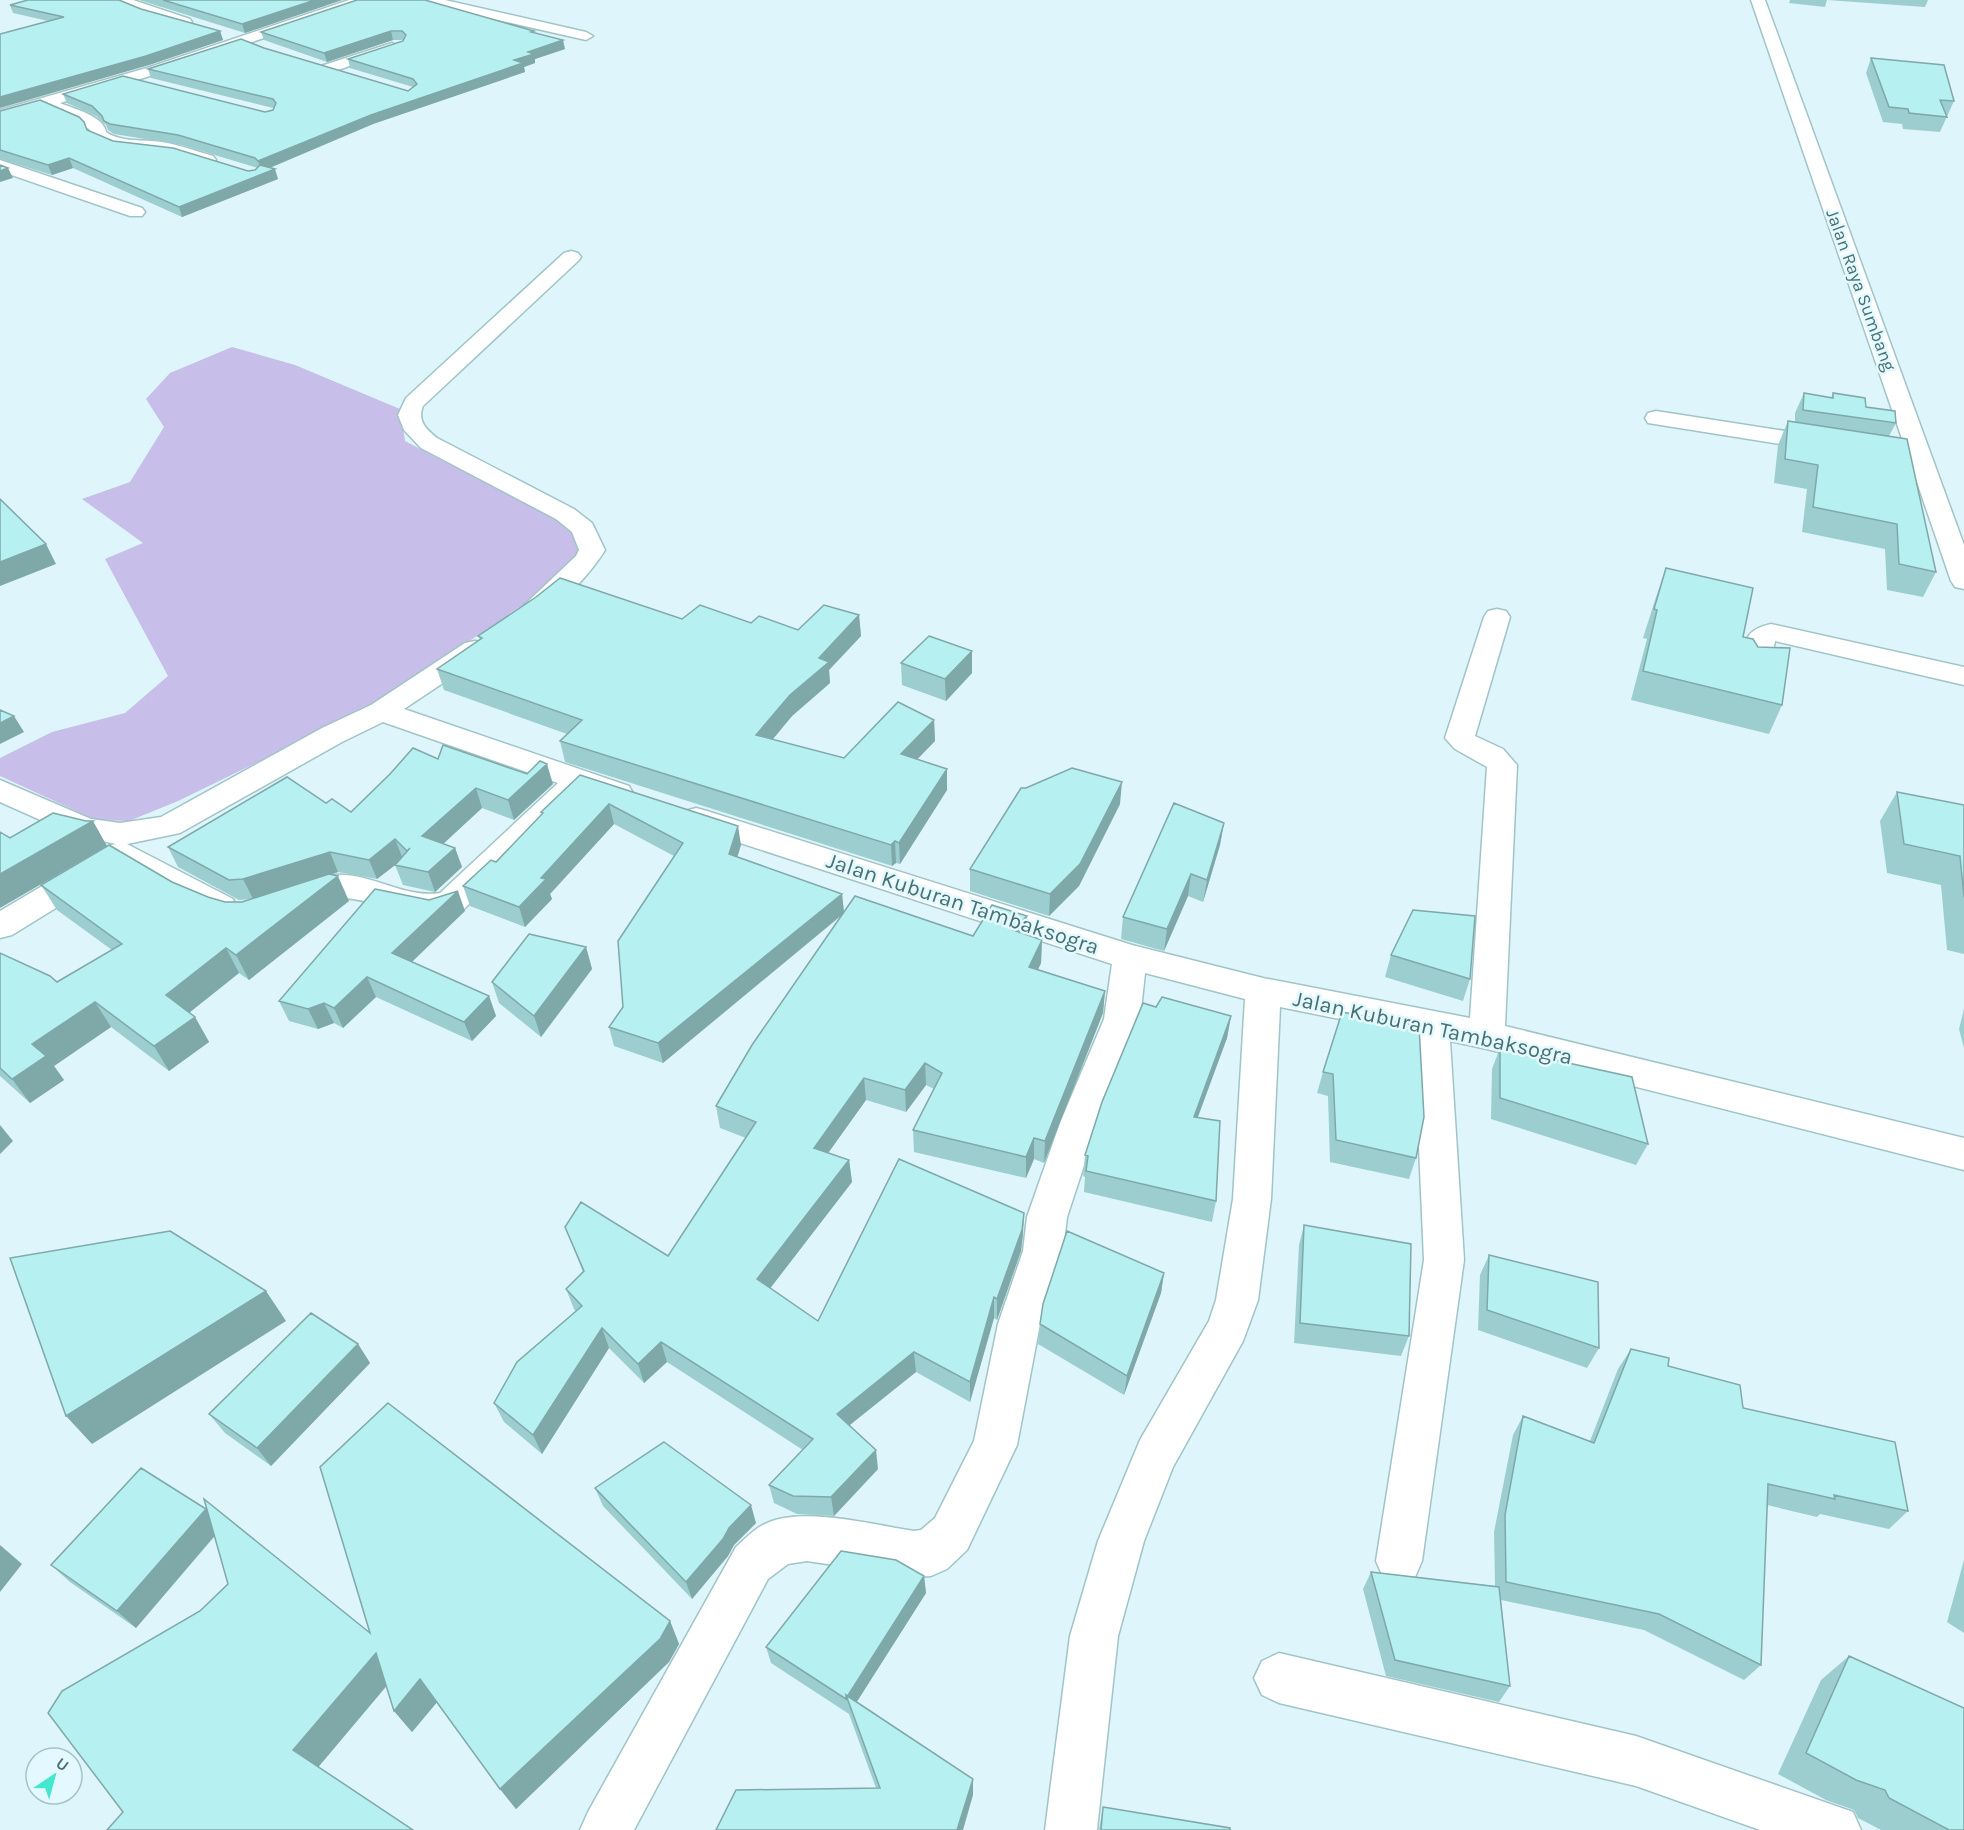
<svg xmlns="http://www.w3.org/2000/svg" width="1964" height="1830" font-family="Karla,sans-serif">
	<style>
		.green { fill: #c7bee9 }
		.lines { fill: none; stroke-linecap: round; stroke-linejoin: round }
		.minor-casing { stroke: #a1c4c6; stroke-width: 3 }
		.tertiary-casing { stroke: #a1c4c6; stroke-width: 3 }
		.minor { fill: #fff; fill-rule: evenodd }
		.tertiary { fill: #fff; fill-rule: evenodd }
		.wall { fill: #9dcecf }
		.shaded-wall { fill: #7fa8a9 }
		.building { fill: #b6f0f1; stroke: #7fa8a9; stroke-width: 1.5 }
		.labels { text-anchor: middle; stroke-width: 5; stroke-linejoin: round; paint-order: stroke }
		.far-street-label { font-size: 18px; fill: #477171; stroke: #e4f9ff }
		.street-label { font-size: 22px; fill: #477171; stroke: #e4f9ff }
	</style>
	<rect width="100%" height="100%" fill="#def5fc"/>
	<path class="green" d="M232,347L295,365L400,409L405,441L564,524L576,533L584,551L574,570L375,705L178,801L129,821L96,820L0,776V758L52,732L125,713L168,676L105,559L143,543L82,499L130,482L164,427L146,399L170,373Z"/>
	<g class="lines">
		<g class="minor-casing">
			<path id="minor" d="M112,0H133L190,19L192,22L185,26L180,25L114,3Z
				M349,0H370L368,3L160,73L60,103C74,109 104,116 106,132C122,143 144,139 162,142C180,145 196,151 213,156L216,160L213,164L207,165L163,152L118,148L105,145L92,138L90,130L84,125L44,107L0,120V110L150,67Z
				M420,0H445L586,32L593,36L586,40L427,4Z
				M392,43L399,47L397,50L326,74L318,69L321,66Z
				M0,160L142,208L145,212L142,216H130L0,171Z
				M571,251L578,253L581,257L578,261L423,406C417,421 426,429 437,438L574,509L592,523L605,550C593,570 562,605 541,616C535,619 529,617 523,616L519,610L576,556L579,550L572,532L556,519L421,448L404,430L398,415L406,398L564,253Z
				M1656,411L1824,437L1832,439L1836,444L1832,449L1824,451L1648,423L1645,418L1648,413Z
				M1497,609L1506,611L1510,617L1475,736L1503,749L1517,765L1505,1026L1964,1138V1170L1487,1049L1450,1041L1464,1260L1422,1561L1415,1577L1399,1584L1383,1577L1376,1561L1424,1260L1414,1034L1280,1007L1271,1199L1258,1300L1243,1341L1173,1467L1144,1541L1118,1636L1097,1830H1045L1070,1636L1098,1541L1140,1440L1209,1321L1216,1300L1233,1199L1245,999L1145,973L1140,1019L1098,1123L1067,1217L1063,1251L1040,1324L1017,1445L967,1550L947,1569L931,1576L914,1577L807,1561L788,1564L768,1579L634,1830H580L588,1812L736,1547C744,1540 752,1531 761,1526C797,1504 873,1525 914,1531L921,1530L935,1518L974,1441L998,1324L1023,1251L1027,1217L1060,1123L1104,1019L1112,964L685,825L681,818L685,811L696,808L707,811L1132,945L1263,978L1470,1018L1487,767L1455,749L1445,738L1484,617L1488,611Z
				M1771,624L1964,667V685L1775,641L1770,667L1766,673L1756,675L1746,673L1742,667C1747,640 1742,631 1771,624Z
				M475,641L485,643L489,649L485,655L404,709L629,786L633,793L629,800L618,803L583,792L464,909C409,928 392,901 343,898C322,897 311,911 289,905L285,897L289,889C304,883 319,876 334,875C371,872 404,899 440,893L558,783L383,722L342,742L180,833L127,844L233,899L237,907L233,915L221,919L209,915L111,861L106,853L111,845L116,844L74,835L0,802V780L91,819L120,823L161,817L322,728L371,705L465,643Z
				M87,863L98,866L103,874L98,882L12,935L0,938V911L76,866Z
				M1279,1653L1636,1736L1853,1812L1861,1830H1760L1636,1786L1279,1703L1262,1695L1254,1678L1262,1661Z"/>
		</g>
		<g class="tertiary-casing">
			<path id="tertiary" d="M1751,0H1765L1964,545V589L1955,587L1951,581Z"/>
		</g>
		<use href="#minor" class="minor"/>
		<use href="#tertiary" class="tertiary"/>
	</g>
	<path class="wall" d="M139,0H342L245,33Z
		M1790,0H1928L1925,7L1827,0L1825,7L1789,3Z
		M10,5L141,9L220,31L223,40L149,65L48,21L13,13Z
		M534,31V33L565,49L535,59V63L524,67L525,72L373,124L270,168L278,179L182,217L73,168L52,175L0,159V111L88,131L113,141L248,171L255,170L258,168L182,145L114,134L108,130L106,125L96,116L67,103L63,94L265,112L273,110V108L151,78L148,69L264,48L408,91L413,87L350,68L348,59L403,41V40H393L327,62L264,40L261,32Z
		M1871,58L1954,101L1940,132L1903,129L1902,124L1883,122L1866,73Z
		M1804,393L1831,398L1833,393L1866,407L1896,423L1889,436L1936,572L1923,597L1887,590L1885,549L1802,532L1807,489L1774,483L1778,445L1788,421L1795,422V413Z
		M1666,568L1743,637L1782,705L1769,734L1631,700L1647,639L1643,638L1656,597Z
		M859,615L861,636L829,670L830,683L792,716L772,740L844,758L934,720L935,741L917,759L947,790L900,864L896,863L892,866L565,762L560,741L567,734L444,690L437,669L480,639L478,636L682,619L751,623L798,630Z
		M901,663L972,673L946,701L902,685Z
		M438,759L553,784L514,820L482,808L443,844L455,848L462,867L435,892L403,885L395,865L377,879L338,872L330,875L349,901L249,980L239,973L189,1013L195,1017L209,1042L169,1071L111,1027L54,1066L64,1080L30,1103L0,1076V953L57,982L112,950L57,910L41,885L172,882L208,897L225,902H242L253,899L239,900L178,867L168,847L326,803L351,812Z
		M580,775L741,845L737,857L842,894L844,912L973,936L1026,935L1042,940L1041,963L1038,969L1105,991L1103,1013L1044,1163L1034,1159L1026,1178L914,1152L913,1130L934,1089L926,1085L906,1112L866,1100L828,1153L849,1160L852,1182L770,1288L818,1321L1023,1234L1021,1251L997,1320L994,1318L970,1402L916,1372L849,1425L878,1469L834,1516L797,1514L774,1503L769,1485L803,1450L667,1362L644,1383L609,1348L542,1454L504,1422L494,1403L576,1312L574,1309L566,1289L583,1272L565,1227L668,1256L746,1138L720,1128L716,1106L842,915L663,1063L614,1046L609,1027L623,1007L674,856L614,824L550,894L552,899L525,927L470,906L463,886L496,862L542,814L541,812Z
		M1897,792L1964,805V954L1947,950L1941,885L1887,873L1880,821Z
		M1120,804L1079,886L1049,916L970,891V869Z
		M1224,823L1220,845L1203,902L1188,896L1164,951L1121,939L1123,917Z
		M465,911L412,962L489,996L496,1016L472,1041L376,997L343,1028L334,1023L318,1029L289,1021L279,1001Z
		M586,947L592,969L541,1037L499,1003L492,982Z
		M1391,955L1470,979L1463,1001L1385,977Z
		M1156,1007L1231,1016L1227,1038L1198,1117L1216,1201L1212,1222L1084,1192L1085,1177L1083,1176L1085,1155Z
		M1964,1009V1048L1959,1029Z
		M1342,1012L1416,1158L1409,1179L1330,1162L1328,1096L1317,1093L1323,1072Z
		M1500,1048L1648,1144L1636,1165L1491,1119L1492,1069Z
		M1304,1225L1409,1336L1401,1356L1294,1343L1299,1245Z
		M1489,1255L1599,1348L1587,1368L1478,1330L1480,1275Z
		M1164,1273L1161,1293L1124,1395L1038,1344L1040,1324Z
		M358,1344L370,1363L271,1466L225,1433L209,1414Z
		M1631,1349L1668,1366L1743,1408L1908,1511L1889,1529L1820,1514L1817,1517L1767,1505L1761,1665L1744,1680L1644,1630L1501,1600L1510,1686L1499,1702L1386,1676L1363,1589L1371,1572L1495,1586L1494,1532L1513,1435L1523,1416L1590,1441L1618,1369Z
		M141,1468L370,1633L670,1621L679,1644L669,1662L516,1809L500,1789L437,1702L412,1732L394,1711L386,1686L318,1767L123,1812L200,1611L228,1584L215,1536L136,1628L70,1582L51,1565Z
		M595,1488L756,1523L734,1545L728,1556L692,1599L603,1506Z
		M1964,1560V1633L1947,1622Z
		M924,1576L926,1593L856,1703L973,1795L876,1788L849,1714L771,1663L766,1647Z
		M1849,1656L1949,1830H1881L1858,1818L1854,1810L1826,1800L1778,1774L1821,1680Z
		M1103,1807L1230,1830H1099Z"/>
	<path class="shaded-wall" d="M315,0H342L245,33L242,24Z
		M220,31L223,40L149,65L0,108V97Z
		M391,31L393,40L327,62L324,53Z
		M563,40L565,49L535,59V63L524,67L525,72L373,124L262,171L258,161L371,115L514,60L528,52Z
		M69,158L73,168L52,175L48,165Z
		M8,168L13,178L0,182V171Z
		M275,169L278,179L182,217L179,207Z
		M46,544L56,564L0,586V562Z
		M859,615L861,636L829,670L830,683L792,716L759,756L756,735L819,658Z
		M972,651V673L946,701L945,679Z
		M14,716L24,732L0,744V723Z
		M934,720L935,741L902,775L901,754Z
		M547,764L553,784L514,820L508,800Z
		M947,769V790L900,864L899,843Z
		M1122,782L1120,804L1079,886L1049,916L1050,894Z
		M476,788L482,808L430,856L422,836Z
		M609,804L614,824L550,894L552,899L525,927L519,907L541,878Z
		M93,821L107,846L0,908V874Z
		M1224,823L1220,845L1203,902L1207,880Z
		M738,826L741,845L732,874L729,854Z
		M395,839L403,859L377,879L369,860Z
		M895,841L896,863L892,866L891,845Z
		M455,848L462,867L435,892L428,872Z
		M330,852L338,872L253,899L243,879Z
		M1191,874L1188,896L1164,951L1167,929Z
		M338,876L349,901L249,980L236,955Z
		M458,891L465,911L400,973L392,953Z
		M842,894L844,913L663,1063L658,1043Z
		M1027,916L1026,938L1013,930Z
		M1042,940L1041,963L1029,989V967Z
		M586,947L592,969L541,1037L534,1016Z
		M226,948L239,973L180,1020L166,995Z
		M367,977L376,997L343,1028L334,1008Z
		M1105,991L1103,1013L1044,1163L1045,1141Z
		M489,996L496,1016L472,1041L464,1022Z
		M95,1002L111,1027L54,1066L64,1080L30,1103L12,1079L32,1044Z
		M324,1003L334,1023L318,1029L308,1009Z
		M1231,1016L1227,1038L1190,1138L1194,1117Z
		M195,1017L209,1042L169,1071L154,1046Z
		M925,1063L926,1085L906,1112L905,1090Z
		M864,1078L866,1100L816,1170L814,1148Z
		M0,1125L13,1141L0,1154Z
		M1034,1138V1159L1026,1178V1157Z
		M849,1160L852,1182L762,1299L757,1279Z
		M1024,1213L1023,1234L1021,1251L997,1320V1299Z
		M1164,1273L1161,1293L1124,1395L1127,1376Z
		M266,1291L286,1321L92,1444L66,1416Z
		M994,1297V1318L970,1402V1382Z
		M602,1328L609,1348L542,1454L533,1435Z
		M661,1342L667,1362L644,1383L638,1364Z
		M358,1344L370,1363L271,1466L257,1448Z
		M914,1352L916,1372L840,1433L837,1414Z
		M876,1450L878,1469L834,1516L831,1497Z
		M751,1505L756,1523L734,1545L728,1556L692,1599L686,1582L729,1528Z
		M206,1509L222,1527L136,1628L117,1611Z
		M0,1545L22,1564L0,1592Z
		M924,1576L926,1593L851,1711L847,1698Z
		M670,1621L679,1644L669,1662L516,1809L500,1789Z
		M376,1653L395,1676L315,1771L293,1750Z
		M420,1679L438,1701L412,1732L394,1711Z
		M973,1779V1795L963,1830H957Z"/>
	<path class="building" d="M28,0H119L141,9L220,31L146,56L0,97V34L64,17L10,5Z
		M163,0H315L242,24Z
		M357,0H425L534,31L531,32L563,40L528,52L534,54L514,60L523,63L371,115L258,161L255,158L178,135L110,124L104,121L102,116L92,106L63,94L123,76L265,112L273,110L276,103L273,99L148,69L241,39L264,48L408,91L417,84L413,79L348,59L403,41L406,35L402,31H391L324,53L261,32Z
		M1871,58L1944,65L1954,101L1940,100L1947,117L1909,113L1908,109L1889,107Z
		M40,100L79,117L84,122L87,130L113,141L173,148L248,171L255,170L260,165L275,169L179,207L69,158L48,165L0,150V111Z
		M0,165L8,168L0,171Z
		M1804,393L1833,398V393L1865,398L1866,407L1895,411L1896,423L1803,410Z
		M1788,421L1907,439L1936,572L1899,564L1897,524L1813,507L1818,465L1785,459Z
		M0,499L46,544L0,562Z
		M1666,568L1753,588L1743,637L1753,639L1758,647L1790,648L1782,705L1643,671L1657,610L1654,609Z
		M560,578L682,619L700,605L751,623L759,616L798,630L824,605L859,615L819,658L829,662L790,695L756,735L844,758L898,702L934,720L901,754L947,769L899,843L895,841L891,845L560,741L582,720L437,669L482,638L478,636L536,597Z
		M929,636L972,651L945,679L901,663Z
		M0,710L14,716L0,723Z
		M443,745L527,774L540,761L547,764L508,800L476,788L422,836L455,848L428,872L395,865L410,848L407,851L395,839L369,860L330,852L243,879L229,880L168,847L287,777L326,803L332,799L351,812L390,774L413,748L438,759Z
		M1072,768L1122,782L1080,864L1050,894L970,869L1021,788H1026Z
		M580,775L738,826L729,854L842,894L658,1043L609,1027L623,1007L618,941L683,843L609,804L541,878L546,879L519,907L463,886L491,860L496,862L543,813L541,812Z
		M1897,792L1964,805V897L1960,856L1904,844Z
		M1174,803L1224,823L1207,880L1191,874L1167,929L1123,917Z
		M53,813L86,821H93L0,874V832L10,838Z
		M109,845L172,882L208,897L225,902H242L329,874L338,876L236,955L226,948L166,995L195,1017L154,1046L95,1002L32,1044L46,1056L12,1079L0,1068V953L50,976L57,982L122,944L41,885Z
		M375,889L429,900L458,891L392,953L489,996L464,1022L367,977L334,1008L324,1003L308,1009L279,1001Z
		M855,896L973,936L992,905L1027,916L1013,930L1042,940L1029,967L1105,991L1045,1141L1034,1138L1026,1157L913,1130L942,1073L925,1063L905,1090L864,1078L814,1148L849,1160L757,1279L818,1321L899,1159L1024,1213L1022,1230L997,1299L994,1297L970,1382L914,1352L837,1414L876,1450L831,1497L793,1496L769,1485L813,1439L661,1342L638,1364L602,1328L533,1435L494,1403L517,1362L582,1306L566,1289L584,1271L565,1227L581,1202L668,1256L756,1122L716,1106L752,1045Z
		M1413,910L1475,916L1470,979L1391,955Z
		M529,934L586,947L534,1016L492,982Z
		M1162,997L1231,1016L1194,1117L1220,1121L1216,1201L1086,1171L1088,1156L1085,1155L1102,1102L1143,1003L1156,1007Z
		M1342,1012L1419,1026L1424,1117L1416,1158L1336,1140L1333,1074L1323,1072Z
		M1500,1048L1632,1077L1648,1144L1500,1098Z
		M1304,1225L1411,1244L1409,1336L1300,1323Z
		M170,1231L266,1291L66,1416L10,1258Z
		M1067,1231L1164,1273L1127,1376L1040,1324L1043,1304Z
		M1489,1255L1598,1282L1599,1348L1487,1310Z
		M311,1313L358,1344L257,1448L209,1414Z
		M1631,1349L1669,1358L1668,1366L1740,1385L1743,1408L1895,1442L1908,1511L1834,1495L1835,1499L1768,1484L1761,1665L1659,1614L1506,1582L1505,1515L1523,1416L1594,1443Z
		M388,1403L670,1621L660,1639L500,1789L420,1679L394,1711L376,1653L293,1750L413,1830H107L123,1812L48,1713L62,1691L200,1611L228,1584L204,1499L370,1633L320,1467Z
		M664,1442L751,1505L729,1528L723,1539L686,1582L595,1488Z
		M141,1468L206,1509L117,1611L51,1565Z
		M841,1551L896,1560L924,1576L847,1697L846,1695V1699L766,1647Z
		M1371,1572L1499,1587L1510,1686L1395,1660Z
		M1849,1656L1964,1708V1830H1949L1889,1798L1885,1790L1856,1780L1806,1753Z
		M846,1695L973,1779L957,1830H716L736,1790L880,1788Z
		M1103,1807L1230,1828V1830H1101Z"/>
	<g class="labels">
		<g class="far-street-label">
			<text transform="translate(1861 290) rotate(70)" y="6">Jalan Raya Sumbang</text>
		</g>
		<g class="street-label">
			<text transform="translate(963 903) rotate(18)" y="8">Jalan Kuburan Tambaksogra</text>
			<text transform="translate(1433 1027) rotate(12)" y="8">Jalan Kuburan Tambaksogra</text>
		</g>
	</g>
	<g transform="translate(54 1776) rotate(36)"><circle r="28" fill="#e4f9ff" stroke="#a5c3c6" stroke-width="1.5"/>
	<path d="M0-4.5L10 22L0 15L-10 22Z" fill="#42e7ce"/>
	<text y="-9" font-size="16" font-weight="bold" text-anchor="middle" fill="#477171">U</text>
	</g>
</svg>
